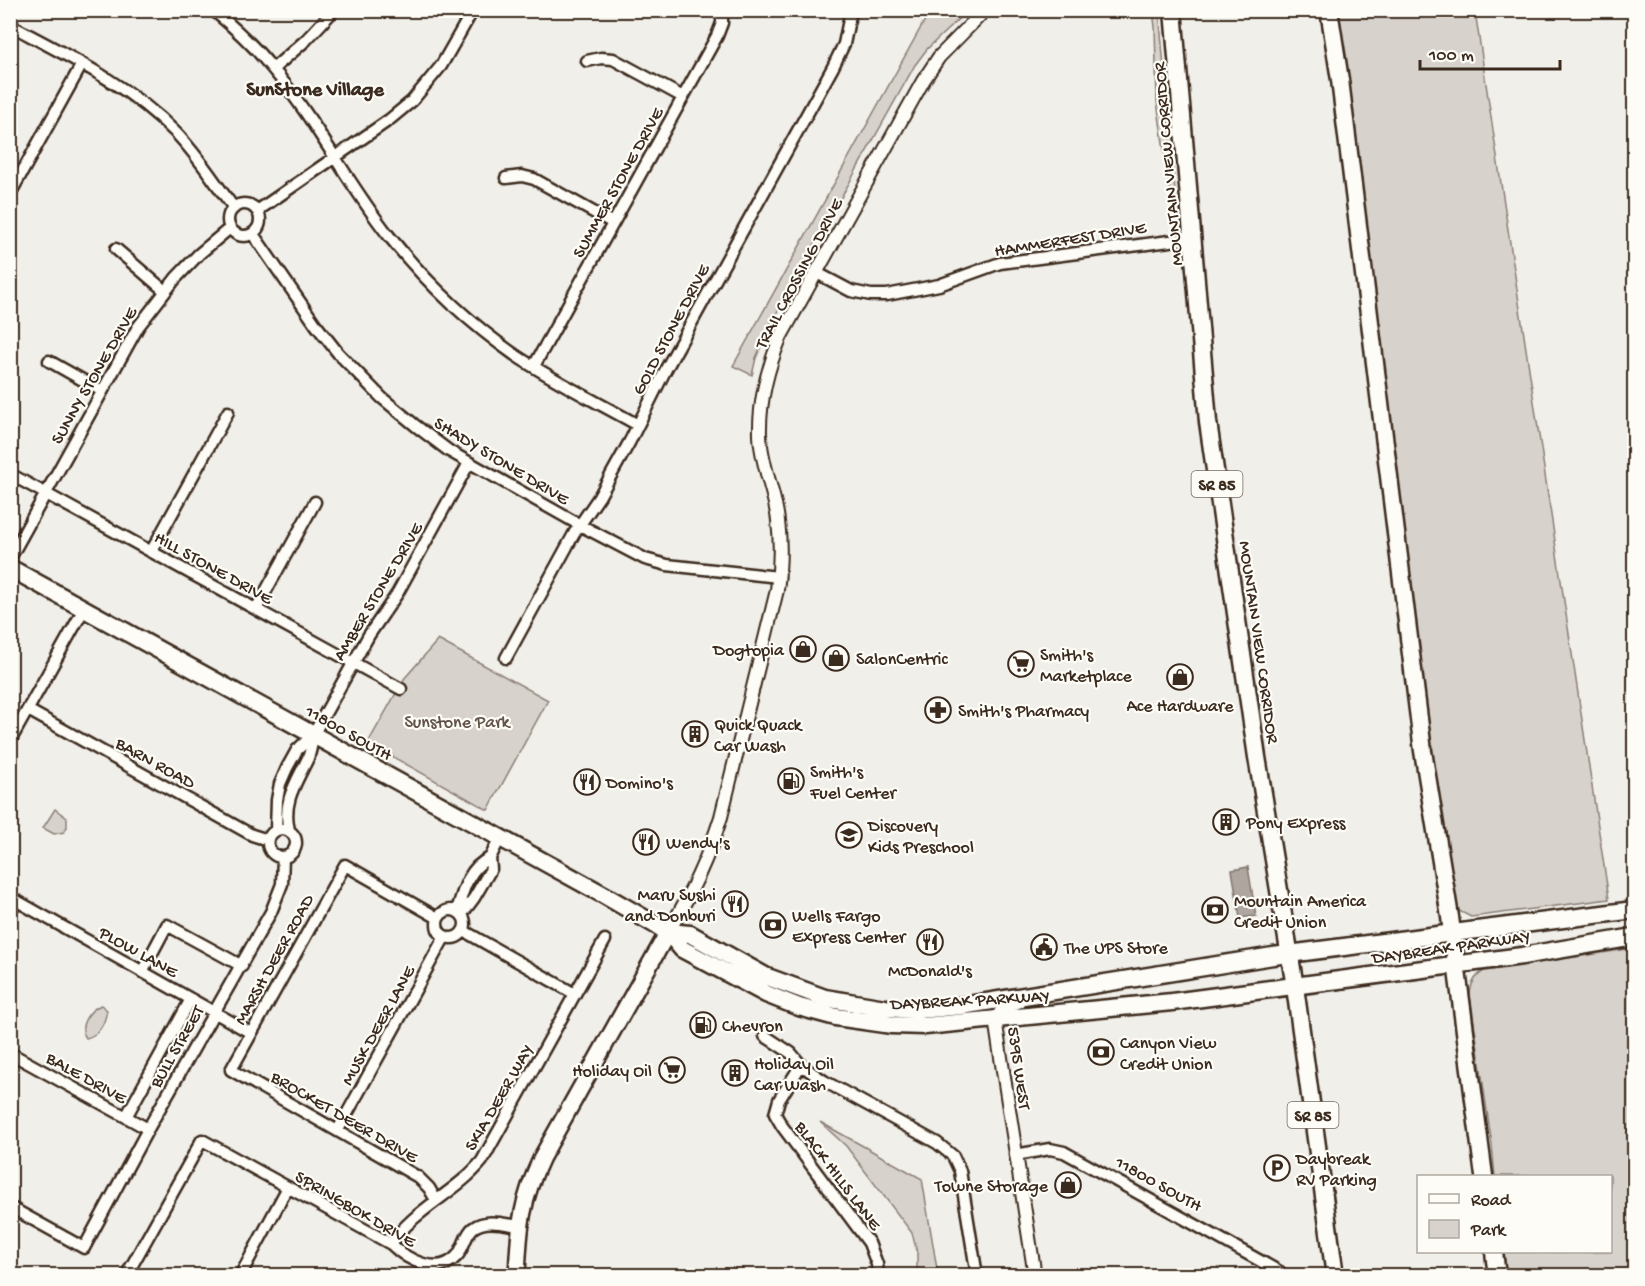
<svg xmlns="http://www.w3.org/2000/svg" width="1645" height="1286" font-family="'Gochi Hand',sans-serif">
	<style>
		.green { fill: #d7d2cc; stroke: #897e75; stroke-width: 1.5 }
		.water { fill: #aea69f; stroke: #80746b; stroke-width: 1.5 }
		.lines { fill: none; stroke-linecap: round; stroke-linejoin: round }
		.minor-casing { stroke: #3b2a1e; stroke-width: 15 }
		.tertiary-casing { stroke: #3b2a1e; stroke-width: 16 }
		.secondary-casing { stroke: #3b2a1e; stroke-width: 20 }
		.primary-casing { stroke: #3b2a1e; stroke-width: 21 }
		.trunk-casing { stroke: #3b2a1e; stroke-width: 21 }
		.minor { stroke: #fdfcf7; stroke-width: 10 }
		.tertiary { stroke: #fdfcf7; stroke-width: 12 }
		.secondary { stroke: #fdfcf7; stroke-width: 15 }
		.primary { stroke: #fdfcf7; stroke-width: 16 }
		.trunk { stroke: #fdfcf7; stroke-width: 16 }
		.labels { text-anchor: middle; stroke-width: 4.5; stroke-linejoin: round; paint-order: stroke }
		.shield { fill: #fdfcf7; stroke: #75695f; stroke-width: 1.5 }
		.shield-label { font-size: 16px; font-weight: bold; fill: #3b2a1e }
		.street-label { font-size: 18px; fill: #3b2a1e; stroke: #fdfcf7 }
		.poi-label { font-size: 18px; fill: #3b2a1e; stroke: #fdfcf7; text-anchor: start }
		.park-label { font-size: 18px; fill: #62544a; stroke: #fdfcf7 }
		.neighbourhood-label { font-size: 20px; font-weight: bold; fill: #3b2a1e; stroke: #fdfcf7 }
	</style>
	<rect width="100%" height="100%" fill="#f1efea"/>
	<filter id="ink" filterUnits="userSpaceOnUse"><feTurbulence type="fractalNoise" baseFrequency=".0167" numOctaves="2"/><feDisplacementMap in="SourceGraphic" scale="12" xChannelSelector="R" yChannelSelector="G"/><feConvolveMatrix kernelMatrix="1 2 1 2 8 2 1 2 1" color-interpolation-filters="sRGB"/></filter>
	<g filter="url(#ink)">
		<path class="green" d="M930,11H967L927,49L915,65L771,323L756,358L752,375L733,366Z
			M1153,11H1159L1177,213L1174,218L1157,102L1155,27Z
			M1335,11H1475L1609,899L1471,917L1459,911L1455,903L1411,608Z
			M438,640L548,700L488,810L368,743L404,679Z
			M55,809L67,818V827L64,832L54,834L43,828Z
			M1634,948V1275H1507L1504,1252H1610V1176H1495L1492,1145L1470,995C1471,984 1474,977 1484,971Z
			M101,1005L107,1010C105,1023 100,1035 86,1038C77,1026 89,1010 101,1005Z
			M820,1122L922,1179L938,1275H917V1252L912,1233L846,1146Z"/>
		<path class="water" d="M1248,867L1256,916L1240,918L1232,870Z"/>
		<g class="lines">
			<g class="minor-casing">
				<path id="minor" d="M213,10C235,28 255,47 272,68C316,120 347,183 389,236C425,281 468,322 515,355C554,381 597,402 638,425
					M10,25C68,56 129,85 175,132C198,155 214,182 234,208
					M587,61L601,58L613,59L683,97
					M273,69L306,40L334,10
					M506,178L522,176L534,179L613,223
					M10,194L82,64
					M228 220a16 16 0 1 1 32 0a16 16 0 1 1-32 0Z
					M257,211L389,120L412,101L441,66L473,10
					M253,234L316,325L338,353L382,398L416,426L449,451L580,525L645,559L667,565L779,577
					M116,249L165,291
					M817,273L851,291L871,295H887L939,285L1000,263L1193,238
					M49,361L102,391
					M534,366L717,36L722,23V10
					M10,474L401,689
					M151,552L228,412
					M10,558L138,327L176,278L199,254L230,228
					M256,609L315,502
					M506,658L575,532L599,497L630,441L666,369L833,67L844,44L851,10
					M28,710L252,835L268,840
					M10,741L84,609
					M268 843a14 14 0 1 1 28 0a14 14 0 1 1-28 0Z
					M276,830L277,800L280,784L287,768L297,750L313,735L369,635L397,594L469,463
					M289,830C282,802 296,783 308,758C311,751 312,743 313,735
					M10,897L251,1033
					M437 924a14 14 0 1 1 28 0a14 14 0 1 1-28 0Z
					M457,911C463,890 469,867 490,858
					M462,914L474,898L491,869L490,858L500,838
					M464,931L575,994
					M142,972L167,925L242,966
					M765,1036L791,1053L801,1065L824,1081L937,1143L953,1156L960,1171L977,1276
					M10,1053L148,1129
					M801,1065L779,1100L775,1114L782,1126L869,1243L877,1264L878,1276
					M126,1117L191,999
					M338,1130L445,936
					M1015,1155L1050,1149L1064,1152L1280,1272
					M436,1200L429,1188L418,1177L231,1070L345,865L438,918
					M10,1207L84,1248L148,1129L271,912L282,884L283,857
					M391,1244C414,1209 456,1193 482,1161L605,940
					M126,1276L202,1140L391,1244C407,1260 438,1277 457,1256C464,1248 465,1235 473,1228C485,1218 505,1224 519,1226
					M240,1276L288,1187"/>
			</g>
			<g class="tertiary-casing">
				<path id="tertiary" d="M668,932C690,896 708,858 721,817L777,590C780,568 781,544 778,521C775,492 761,465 760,435C759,400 768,367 781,336L923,81L939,57L985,10
					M1018,1002L1005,1007L995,1019L1035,1276"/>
			</g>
			<g class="secondary-casing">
				<path id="secondary" d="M517,1276C519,1227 521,1201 542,1157L668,932"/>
			</g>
			<g class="primary-casing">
				<path id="primary" d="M10,568L604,895L668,932L682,949L766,994L799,1007L836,1017L892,1025L925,1026L1172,1002L1522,956L1634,937
					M668,932L690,934L765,976L825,998L885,1008L919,1010L961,1006L1273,956L1634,910"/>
			</g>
			<g class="trunk-casing">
				<path id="trunk" d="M1173,10L1208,422L1257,757L1295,987L1335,1276
					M1329,10L1340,80L1423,751L1450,917L1484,1176
					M1494,1252L1497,1276"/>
			</g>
			<use href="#minor" class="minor"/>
			<use href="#tertiary" class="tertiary"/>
			<use href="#secondary" class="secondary"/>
			<use href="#primary" class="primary"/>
			<use href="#trunk" class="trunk"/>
		</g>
	</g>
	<defs>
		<g id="shop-ring" transform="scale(1.35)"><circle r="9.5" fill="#fdfcf7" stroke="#3b2a1e" stroke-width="1.5"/><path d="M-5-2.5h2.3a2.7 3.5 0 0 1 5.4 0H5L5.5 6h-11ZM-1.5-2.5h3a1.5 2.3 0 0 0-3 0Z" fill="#3b2a1e"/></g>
		<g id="supermarket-ring" transform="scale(1.35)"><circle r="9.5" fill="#fdfcf7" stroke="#3b2a1e" stroke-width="1.5"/><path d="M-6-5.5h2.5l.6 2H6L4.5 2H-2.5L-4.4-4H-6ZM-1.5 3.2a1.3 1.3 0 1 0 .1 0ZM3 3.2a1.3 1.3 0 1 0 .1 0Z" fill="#3b2a1e"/></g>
		<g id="pharmacy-ring" transform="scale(1.35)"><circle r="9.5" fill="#fdfcf7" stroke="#3b2a1e" stroke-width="1.5"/><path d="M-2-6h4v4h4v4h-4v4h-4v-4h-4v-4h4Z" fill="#3b2a1e"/></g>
		<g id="building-ring" transform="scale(1.35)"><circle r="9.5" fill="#fdfcf7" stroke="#3b2a1e" stroke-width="1.5"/><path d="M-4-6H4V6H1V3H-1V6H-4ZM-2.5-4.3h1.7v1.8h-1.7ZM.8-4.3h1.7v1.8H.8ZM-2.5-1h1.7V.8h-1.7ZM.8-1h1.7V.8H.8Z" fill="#3b2a1e"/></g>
		<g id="fuel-ring" transform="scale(1.35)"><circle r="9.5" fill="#fdfcf7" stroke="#3b2a1e" stroke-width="1.5"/><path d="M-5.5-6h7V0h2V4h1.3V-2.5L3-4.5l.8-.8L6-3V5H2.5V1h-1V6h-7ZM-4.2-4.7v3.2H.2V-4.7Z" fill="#3b2a1e"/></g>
		<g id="restaurant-ring" transform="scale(1.35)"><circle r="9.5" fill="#fdfcf7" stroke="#3b2a1e" stroke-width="1.5"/><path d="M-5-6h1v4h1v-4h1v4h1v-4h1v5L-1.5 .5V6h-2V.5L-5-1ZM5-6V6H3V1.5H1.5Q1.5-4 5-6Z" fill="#3b2a1e"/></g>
		<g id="school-ring" transform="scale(1.35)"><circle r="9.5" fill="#fdfcf7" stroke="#3b2a1e" stroke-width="1.5"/><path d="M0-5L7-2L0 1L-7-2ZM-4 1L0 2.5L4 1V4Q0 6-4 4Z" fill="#3b2a1e"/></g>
		<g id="bank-ring" transform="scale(1.35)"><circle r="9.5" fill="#fdfcf7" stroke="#3b2a1e" stroke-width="1.5"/><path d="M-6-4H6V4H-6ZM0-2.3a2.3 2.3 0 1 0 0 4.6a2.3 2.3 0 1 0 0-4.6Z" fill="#3b2a1e"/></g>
		<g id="civic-ring" transform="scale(1.35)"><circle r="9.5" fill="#fdfcf7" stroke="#3b2a1e" stroke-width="1.5"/><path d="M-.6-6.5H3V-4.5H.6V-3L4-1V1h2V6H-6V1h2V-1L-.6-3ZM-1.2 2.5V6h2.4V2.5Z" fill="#3b2a1e"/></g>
		<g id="parking-ring" transform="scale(1.35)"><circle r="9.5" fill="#fdfcf7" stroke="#3b2a1e" stroke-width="1.5"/><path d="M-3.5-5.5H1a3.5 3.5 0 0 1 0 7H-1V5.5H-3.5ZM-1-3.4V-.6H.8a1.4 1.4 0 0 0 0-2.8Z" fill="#3b2a1e"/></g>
	</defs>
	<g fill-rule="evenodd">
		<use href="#shop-ring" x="803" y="649"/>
		<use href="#shop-ring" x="836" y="658"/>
		<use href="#supermarket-ring" x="1021" y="664"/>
		<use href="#shop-ring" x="1180" y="677"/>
		<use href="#pharmacy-ring" x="938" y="710"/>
		<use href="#building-ring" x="695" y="734"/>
		<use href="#fuel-ring" x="791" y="781"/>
		<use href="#restaurant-ring" x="587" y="782"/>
		<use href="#building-ring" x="1226" y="822"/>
		<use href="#school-ring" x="849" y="835"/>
		<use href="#restaurant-ring" x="646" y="842"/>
		<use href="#restaurant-ring" x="735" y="904"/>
		<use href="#bank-ring" x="1215" y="910"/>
		<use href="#bank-ring" x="773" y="925"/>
		<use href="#restaurant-ring" x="930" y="942"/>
		<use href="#civic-ring" x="1044" y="947"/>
		<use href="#fuel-ring" x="703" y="1025"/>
		<use href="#bank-ring" x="1101" y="1052"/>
		<use href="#supermarket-ring" x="672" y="1070"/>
		<use href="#building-ring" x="735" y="1073"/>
		<use href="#parking-ring" x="1277" y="1168"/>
		<use href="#shop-ring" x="1068" y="1185"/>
	</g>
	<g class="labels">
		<g class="shield">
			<rect x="1191.5" y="471" width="51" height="26" rx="4.5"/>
			<rect x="1287.5" y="1102" width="51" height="26" rx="4.5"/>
		</g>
		<g class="shield-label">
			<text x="1217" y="490">SR 85</text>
			<text x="1313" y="1121">SR 85</text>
		</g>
		<g class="street-label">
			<text transform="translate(1167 164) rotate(-95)" y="6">MOUNTAIN VIEW CORRIDOR</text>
			<text transform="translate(617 182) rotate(-61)" y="6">SUMMER STONE DRIVE</text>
			<text transform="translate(1070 238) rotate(-9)" y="6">HAMMERFEST DRIVE</text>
			<text transform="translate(798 273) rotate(-62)" y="6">TRAIL CROSSING DRIVE</text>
			<text transform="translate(670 329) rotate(-62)" y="6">GOLD STONE DRIVE</text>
			<text transform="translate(93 375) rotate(-60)" y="6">SUNNY STONE DRIVE</text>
			<text transform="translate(502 460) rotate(31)" y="6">SHADY STONE DRIVE</text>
			<text transform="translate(214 567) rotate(29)" y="6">HILL STONE DRIVE</text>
			<text transform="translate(377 591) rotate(-59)" y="6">AMBER STONE DRIVE</text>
			<text transform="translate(1260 642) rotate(82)" y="6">MOUNTAIN VIEW CORRIDOR</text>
			<text transform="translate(349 732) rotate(29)" y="6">11800 SOUTH</text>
			<text transform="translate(156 762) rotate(29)" y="6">BARN ROAD</text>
			<text transform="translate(1451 946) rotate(-8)" y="6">DAYBREAK PARKWAY</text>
			<text transform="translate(139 951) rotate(29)" y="6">PLOW LANE</text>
			<text transform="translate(273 959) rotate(-61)" y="6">MARSH DEER ROAD</text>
			<text transform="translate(970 999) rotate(-3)" y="6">DAYBREAK PARKWAY</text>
			<text transform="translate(377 1025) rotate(-61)" y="6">MUSK DEER LANE</text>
			<text transform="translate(176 1046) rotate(-60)" y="6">BULL STREET</text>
			<text transform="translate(1020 1068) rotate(82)" y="6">5395 WEST</text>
			<text transform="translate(87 1077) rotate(29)" y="6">BALE DRIVE</text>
			<text transform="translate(498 1097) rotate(-60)" y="6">SKIA DEER WAY</text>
			<text transform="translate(345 1116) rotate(30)" y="6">BROCKET DEER DRIVE</text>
			<text transform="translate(839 1175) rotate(53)" y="6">BLACK HILLS LANE</text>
			<text transform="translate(1159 1183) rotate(29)" y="6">11800 SOUTH</text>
			<text transform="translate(356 1208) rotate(30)" y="6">SPRINGBOK DRIVE</text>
		</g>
		<g class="poi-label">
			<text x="784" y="655" text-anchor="end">Dogtopia</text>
			<text x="1040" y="660">Smith's<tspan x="1040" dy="21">Marketplace</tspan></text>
			<text x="856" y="664">SalonCentric</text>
			<text x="1180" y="711" text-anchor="middle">Ace Hardware</text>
			<text x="958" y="716">Smith's Pharmacy</text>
			<text x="714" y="730">Quick Quack<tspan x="714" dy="21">Car Wash</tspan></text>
			<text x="810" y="777">Smith's<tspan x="810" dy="21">Fuel Center</tspan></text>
			<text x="606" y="788">Domino's</text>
			<text x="1246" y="828">Pony Express</text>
			<text x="868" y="831">Discovery<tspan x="868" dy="21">Kids Preschool</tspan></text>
			<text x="666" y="848">Wendy's</text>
			<text x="716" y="900" text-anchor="end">Maru Sushi<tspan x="716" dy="21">and Donburi</tspan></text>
			<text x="1234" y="906">Mountain America<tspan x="1234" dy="21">Credit Union</tspan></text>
			<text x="792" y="921">Wells Fargo<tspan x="792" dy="21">Express Center</tspan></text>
			<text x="1064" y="953">The UPS Store</text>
			<text x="930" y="976" text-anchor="middle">McDonald's</text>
			<text x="722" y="1031">Chevron</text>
			<text x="1120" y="1048">Canyon View<tspan x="1120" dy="21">Credit Union</tspan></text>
			<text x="754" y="1069">Holiday Oil<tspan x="754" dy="21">Car Wash</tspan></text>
			<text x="652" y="1076" text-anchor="end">Holiday Oil</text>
			<text x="1296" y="1164">Daybreak<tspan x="1296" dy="21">RV Parking</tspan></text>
			<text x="1048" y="1191" text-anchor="end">Towne Storage</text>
		</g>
		<g class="park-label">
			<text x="457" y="727">Sunstone Park</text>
		</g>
		<g class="neighbourhood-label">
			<text x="315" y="95">SunStone Village</text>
		</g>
	</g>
	<rect width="1645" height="1286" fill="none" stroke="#fdfcf7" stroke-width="36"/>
	<rect x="18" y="18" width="1609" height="1250" fill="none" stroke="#3b2a1e" stroke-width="2" filter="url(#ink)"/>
	<rect x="1417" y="1175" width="195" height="78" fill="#fdfcf7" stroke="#afa8a0" stroke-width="1.5"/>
	<rect x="1429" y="1194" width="30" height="9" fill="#fdfcf7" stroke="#afa8a0" stroke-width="1.5"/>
	<text x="1471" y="1205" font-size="18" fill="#3b2a1e">Road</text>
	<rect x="1429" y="1220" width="30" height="18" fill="#d7d2cc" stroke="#afa8a0" stroke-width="1.5"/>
	<text x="1471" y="1235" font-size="18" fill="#3b2a1e">Park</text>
	<path d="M1420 60v9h140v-9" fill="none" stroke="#3b2a1e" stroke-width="3"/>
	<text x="1429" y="60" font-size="18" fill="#3b2a1e" stroke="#fdfcf7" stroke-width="4.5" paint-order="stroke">100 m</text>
</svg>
